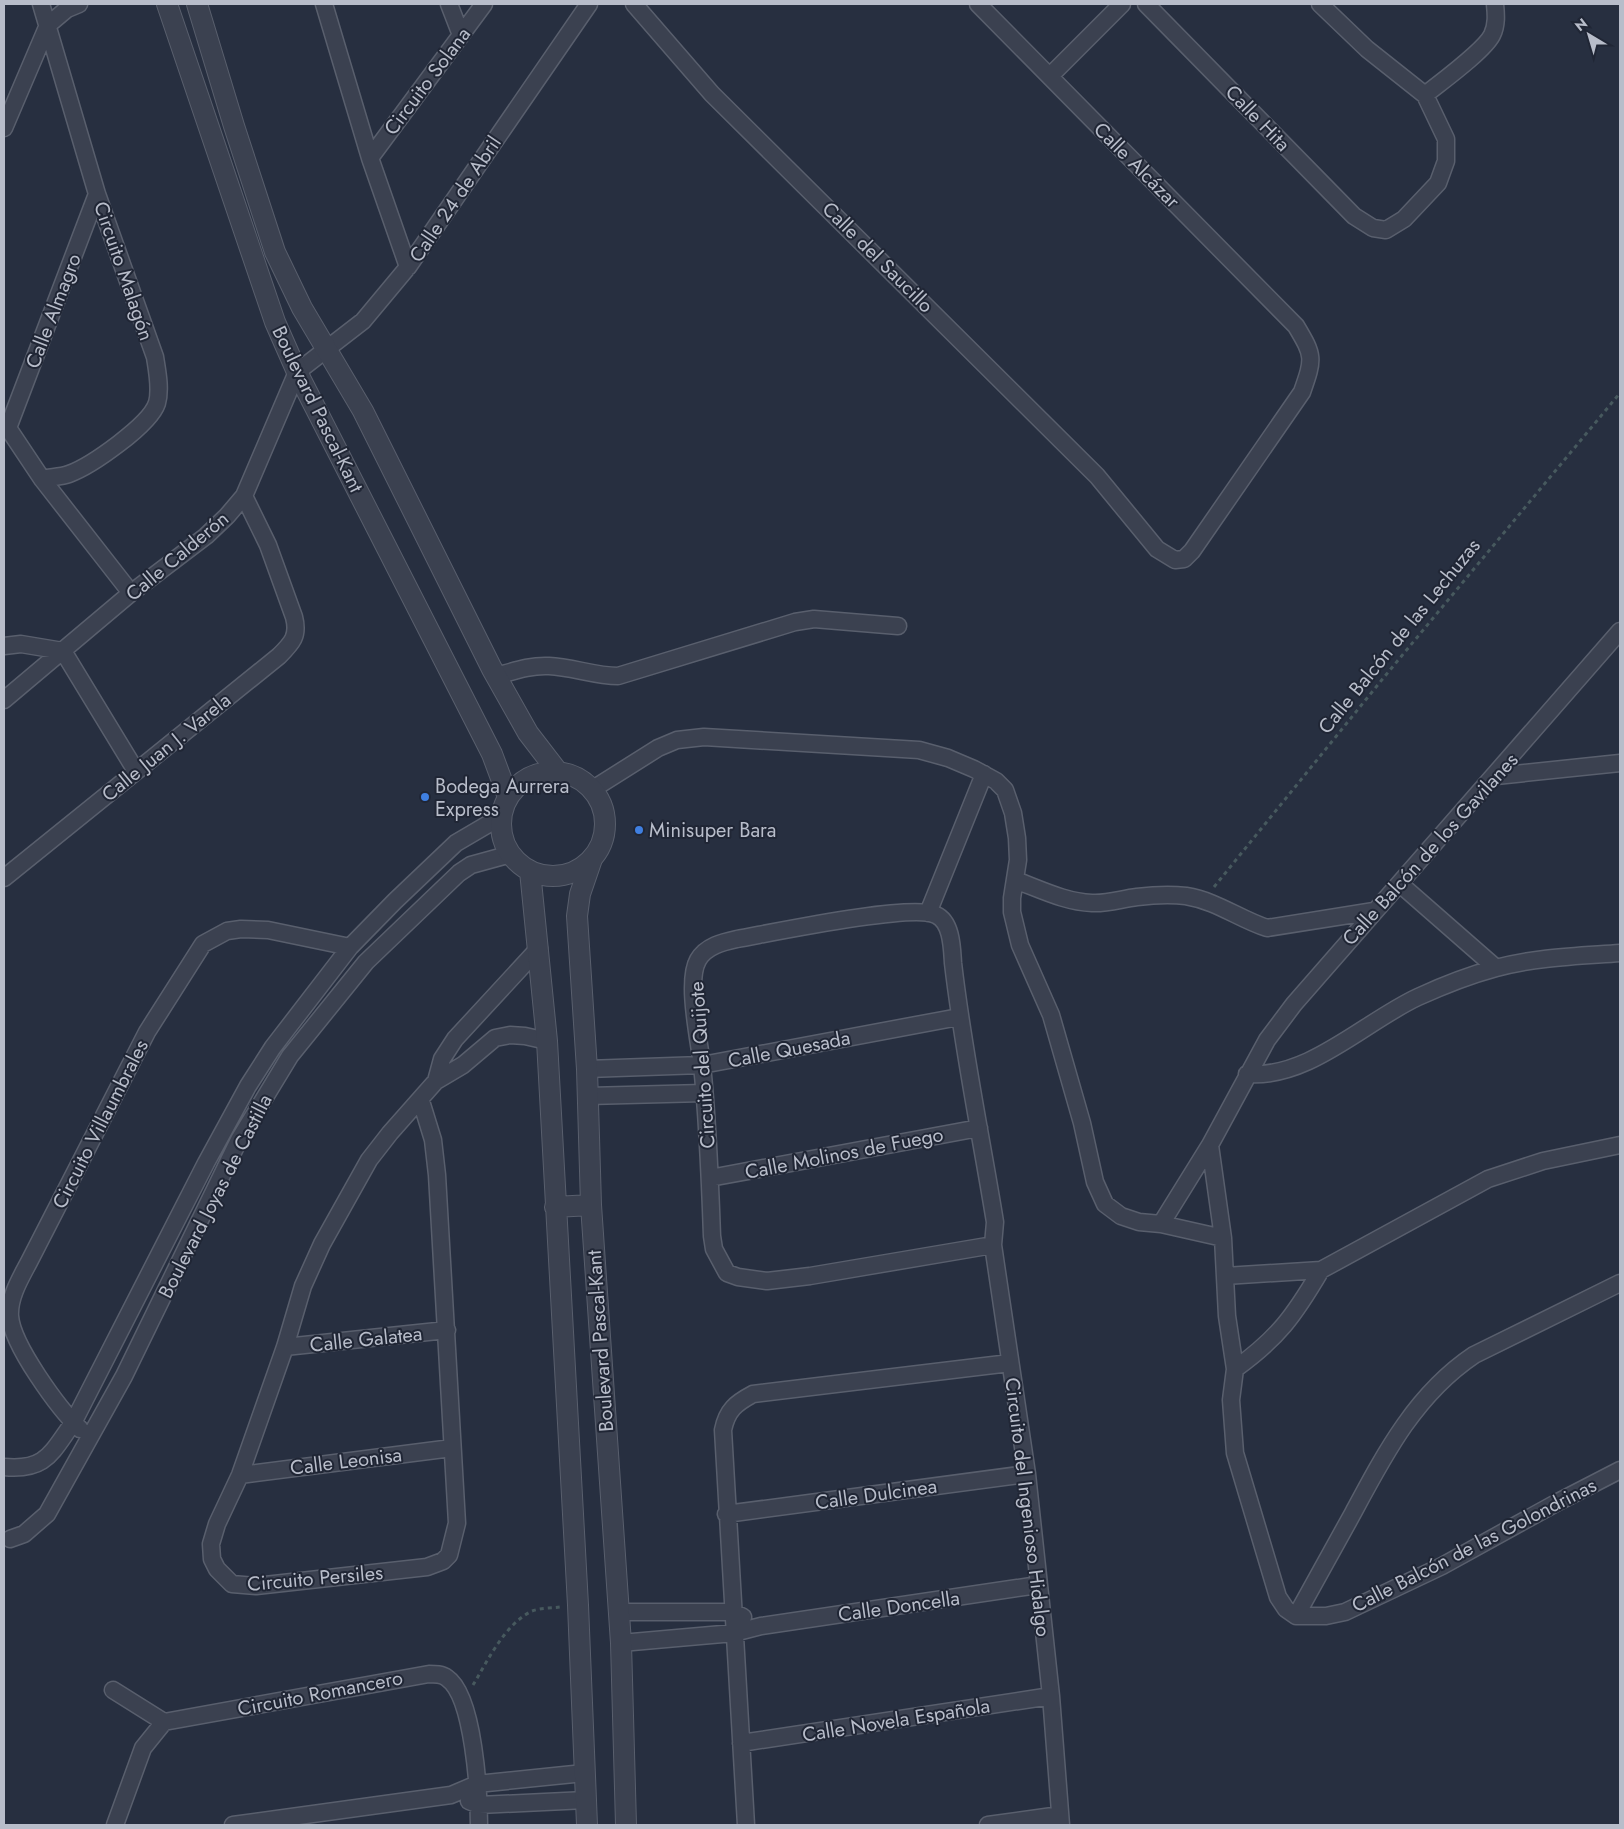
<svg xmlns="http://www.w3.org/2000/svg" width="1624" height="1829" font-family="Jost,sans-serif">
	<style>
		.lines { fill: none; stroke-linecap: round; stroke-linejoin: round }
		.minor-casing { stroke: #595f6d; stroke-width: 19 }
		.tertiary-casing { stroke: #595f6d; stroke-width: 22 }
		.path { stroke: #47595e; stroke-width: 3; stroke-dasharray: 4 4; stroke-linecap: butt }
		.minor { stroke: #3b4150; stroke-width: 16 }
		.tertiary { stroke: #3b4150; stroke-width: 20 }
		.shop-dot { fill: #3f7fe0; stroke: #202635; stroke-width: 2 }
		.labels { text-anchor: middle; stroke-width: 4; stroke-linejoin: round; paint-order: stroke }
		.street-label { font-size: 20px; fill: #b8bdca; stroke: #202635 }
		.poi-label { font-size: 20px; fill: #b8bdca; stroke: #202635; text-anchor: start }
	</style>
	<rect width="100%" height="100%" fill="#272f40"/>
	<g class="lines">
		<g class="minor-casing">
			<path id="minor" d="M41,4L97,194L155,357C157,370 161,389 157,403C150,425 91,466 69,474C61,477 50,477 42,479
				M324,4L370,158L408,267
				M449,4L461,35
				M634,4L712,94L1097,476L1157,549L1175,560L1184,559L1192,551L1302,392C1314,358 1314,356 1296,326L978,4
				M1146,4L1354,216L1373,228L1386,230L1404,219L1438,183L1446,161V139L1425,95L1367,49L1320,4
				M1050,76L1122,4
				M1425,95C1441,82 1484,51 1492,35C1497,25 1496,14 1495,4
				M4,128L48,25L67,9L79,4
				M370,158L484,4
				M4,422L42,479L131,593
				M8,428L97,194
				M4,646L21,644L63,651L136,771
				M496,676C514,671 531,665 549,666C572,667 595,676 618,676L795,622L814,619L898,626
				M4,700L131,593L206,536L227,516L244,496L297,372L363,321L408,267L589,4
				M1496,776L1620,763
				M593,789L658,748L677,740L704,737L919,750L948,758L974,769L996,781L1005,790L1013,813L1017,838L1018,860L1012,898V912L1020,945L1051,1015L1082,1123L1095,1182L1105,1204L1121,1216L1139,1222L1161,1224L1223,1238
				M4,878L279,656C292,643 299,636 294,617L268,545L244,496
				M1015,880C1040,889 1065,902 1092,903C1107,904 1121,899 1137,897C1153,895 1170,894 1186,896C1217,901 1239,919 1267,928L1374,911
				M1400,884L1496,968
				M928,913L984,774
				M587,1069L702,1065L959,1017
				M1247,1074C1309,1079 1364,1022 1418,997C1442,986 1470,975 1496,968C1536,957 1580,956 1620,953
				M436,1081L442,1059L455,1039L539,948
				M588,1096L704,1093
				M421,1101L433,1140L437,1175L457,1523L449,1555L443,1561L427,1567L256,1586L232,1584L217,1569L212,1559L211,1544L217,1524L240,1475L285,1347L303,1286L322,1244L369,1160L390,1133L436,1081L463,1065L495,1038L510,1035L525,1036L547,1041
				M1210,1145L1223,1238L1227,1316L1235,1369L1231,1400L1235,1453L1278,1597L1286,1609L1296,1616H1326L1345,1612L1442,1566L1558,1502L1620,1470
				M710,1178L979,1128
				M1161,1224L1210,1145L1267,1040L1294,1004L1620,631
				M993,1245L810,1276L767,1281L738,1277L727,1273L714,1249L712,1236C710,1179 708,1122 702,1065C699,1040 686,981 698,960C706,946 723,942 737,939C771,933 912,903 936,915C952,922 952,949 953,963C963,1050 981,1136 995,1222L993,1245L1027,1474L1051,1696L1061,1825
				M1225,1276L1321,1270L1488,1179L1543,1161L1620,1145
				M285,1347L447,1330
				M1235,1369C1278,1338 1294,1316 1321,1270
				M80,1429C59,1409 12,1345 10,1316C9,1297 20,1279 29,1262L147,1032L203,944L227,931L241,929L268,930L350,947
				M4,1467C46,1471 51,1453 73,1423L206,1163L248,1086L273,1047L350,947L395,901L456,843L502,816
				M240,1475L452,1448
				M726,1514L1027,1474
				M10,1539L24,1534L47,1514L124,1376L239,1140L290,1056L366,962L459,873L471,865L511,854
				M619,1612H733L743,1617
				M1296,1616C1315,1581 1334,1547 1353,1513C1385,1453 1416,1394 1474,1355L1620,1283
				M621,1643L734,1633L761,1626L1038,1585
				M113,1690L164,1722
				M741,1743L1051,1696
				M469,1801L479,1805L586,1800
				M115,1825L143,1748L164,1722L429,1674C435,1674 442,1674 447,1678C474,1696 479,1794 479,1825
				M233,1825L451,1795L477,1784L584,1773
				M746,1825L723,1430C727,1410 736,1403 753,1394L1010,1363
				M988,1825L1060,1815"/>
		</g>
		<g class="tertiary-casing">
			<path id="tertiary" d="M167,4L275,322L297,372L492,754L508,797
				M197,4L234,126L275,252L302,308L363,411L492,669L528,733L558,772
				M501 824a52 52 0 1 1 104 0a52 52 0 1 1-104 0Z
				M592,859L580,894L577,916L587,1069L591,1205L621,1643L626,1825
				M530,871L547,1041L578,1605L587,1825
				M555,1207L591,1205"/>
		</g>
		<path class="path" d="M1214,887L1385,676L1620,393
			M473,1685C488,1660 505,1624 532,1611C540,1608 551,1608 560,1607"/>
		<use href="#minor" class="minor"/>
		<use href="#tertiary" class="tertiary"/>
	</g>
	<g class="shop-dot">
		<circle cx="425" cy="797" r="5"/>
		<circle cx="639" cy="830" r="5"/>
	</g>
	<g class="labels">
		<g class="street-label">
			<text transform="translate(427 81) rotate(-53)" y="7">Circuito Solana</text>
			<text transform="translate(1258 118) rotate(46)" y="7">Calle Hita</text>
			<text transform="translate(1137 165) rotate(45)" y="7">Calle Alcázar</text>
			<text transform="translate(455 199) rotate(-56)" y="7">Calle 24 de Abril</text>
			<text transform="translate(878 257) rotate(45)" y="7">Calle del Saucillo</text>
			<text transform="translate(124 271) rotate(71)" y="7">Circuito Malagón</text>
			<text transform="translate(53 311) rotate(-69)" y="7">Calle Almagro</text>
			<text transform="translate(318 409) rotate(64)" y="7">Boulevard Pascal-Kant</text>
			<text transform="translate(177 556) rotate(-40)" y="7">Calle Calderón</text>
			<text transform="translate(1399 636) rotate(-51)" y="7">Calle Balcón de las Lechuzas</text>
			<text transform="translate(166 747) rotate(-39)" y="7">Calle Juan J. Varela</text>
			<text transform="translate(1430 849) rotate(-48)" y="7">Calle Balcón de los Gavilanes</text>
			<text transform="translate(789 1049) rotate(-11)" y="7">Calle Quesada</text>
			<text transform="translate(702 1065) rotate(-94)" y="7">Circuito del Quijote</text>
			<text transform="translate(100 1124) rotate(-63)" y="7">Circuito Villaumbrales</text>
			<text transform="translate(844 1153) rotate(-11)" y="7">Calle Molinos de Fuego</text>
			<text transform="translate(215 1196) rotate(-63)" y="7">Boulevard Joyas de Castilla</text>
			<text transform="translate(366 1339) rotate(-6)" y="7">Calle Galatea</text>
			<text transform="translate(600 1341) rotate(-94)" y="7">Boulevard Pascal-Kant</text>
			<text transform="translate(346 1461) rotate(-7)" y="7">Calle Leonisa</text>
			<text transform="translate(876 1494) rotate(-8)" y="7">Calle Dulcinea</text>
			<text transform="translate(1028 1507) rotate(83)" y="7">Circuito del Ingenioso Hidalgo</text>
			<text transform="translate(1474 1545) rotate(-27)" y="7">Calle Balcón de las Golondrinas</text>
			<text transform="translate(315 1578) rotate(-5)" y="7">Circuito Persiles</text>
			<text transform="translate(899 1606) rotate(-8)" y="7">Calle Doncella</text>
			<text transform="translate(320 1693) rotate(-11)" y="7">Circuito Romancero</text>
			<text transform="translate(896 1720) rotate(-9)" y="7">Calle Novela Española</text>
		</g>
		<g class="poi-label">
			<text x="435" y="793">Bodega Aurrera<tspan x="435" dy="23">Express</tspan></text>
			<text x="649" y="837">Minisuper Bara</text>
		</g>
	</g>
	<rect width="1624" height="1829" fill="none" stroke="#b8bdca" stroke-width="10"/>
	<g transform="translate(1589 35) rotate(322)" stroke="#202635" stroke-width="4" paint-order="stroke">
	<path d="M0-4L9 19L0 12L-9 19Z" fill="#b8bdca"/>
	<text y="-8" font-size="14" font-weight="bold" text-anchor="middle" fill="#b8bdca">N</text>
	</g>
</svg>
